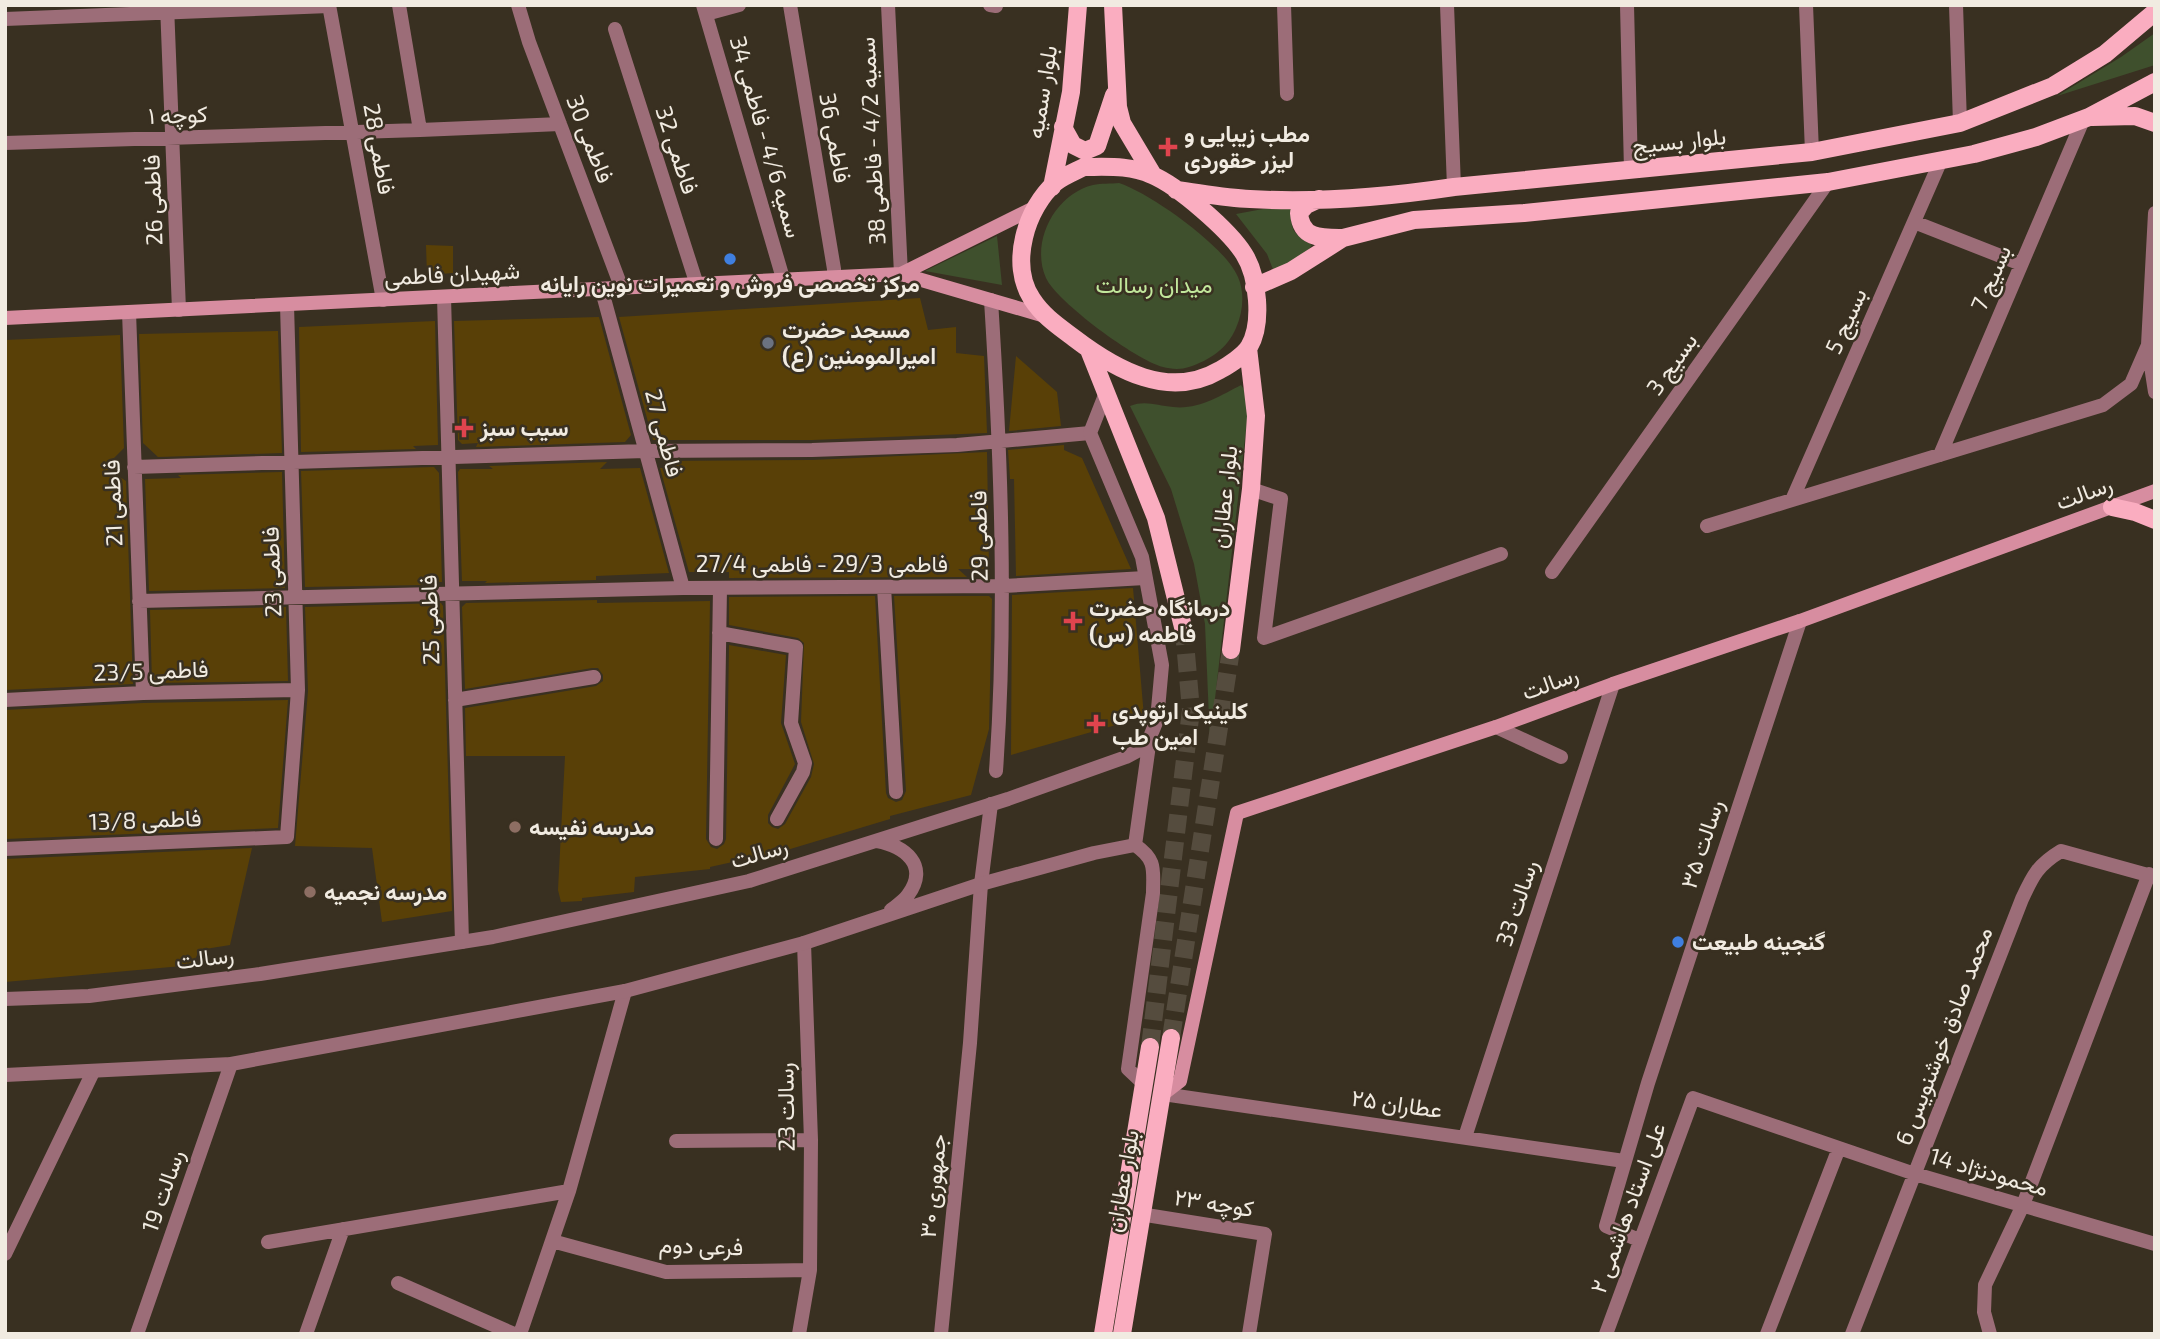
<svg xmlns="http://www.w3.org/2000/svg" width="2160" height="1339" font-family="'Exo 2',Vazirmatn,sans-serif">
	<style>
		.green { fill: #3f502d }
		.building { fill: #594007 }
		.lines { fill: none; stroke-linecap: round; stroke-linejoin: round }
		.primary-tunnel { stroke: #554c3e; stroke-width: 18; stroke-dasharray: 18 9; stroke-linecap: butt }
		.minor { stroke: #9c6d78; stroke-width: 14 }
		.tertiary { stroke: #9c6d78; stroke-width: 14 }
		.secondary { stroke: #d78da0; stroke-width: 14 }
		.primary { stroke: #faadc0; stroke-width: 18 }
		.health-dot { fill: #e0444e; stroke: #393021; stroke-width: 2.5 }
		.shop-dot { fill: #3f7fe0; stroke: #393021; stroke-width: 2.5 }
		.worship-dot { fill: #6b7280; stroke: #393021; stroke-width: 2.5 }
		.education-dot { fill: #8d6e63; stroke: #393021; stroke-width: 2.5 }
		.labels { text-anchor: middle; stroke-width: 5; stroke-linejoin: round; paint-order: stroke }
		.street-label { font-size: 23px; fill: #f1ebe1; stroke: #393021 }
		.poi-label { font-size: 23px; font-weight: bold; fill: #f1ebe1; stroke: #393021; text-anchor: start }
		.park-label { font-size: 23px; fill: #c2e89c; stroke: #393021 }
	</style>
	<rect width="100%" height="100%" fill="#393021"/>
	<path class="green" d="M2155,33V65L2057,96L2121,57Z
		M1119,183C1150,193 1225,246 1238,277C1245,293 1243,312 1236,328C1227,349 1210,360 1189,367C1181,370 1170,369 1163,367C1136,360 1057,302 1046,278C1030,242 1055,194 1093,185C1101,183 1111,184 1119,183Z
		M1291,208C1291,232 1292,232 1312,245L1306,254L1274,272L1267,254L1236,214L1263,209Z
		M997,236L1002,285L925,271Z
		M1241,385L1247,394L1248,412L1210,742L1205,624L1194,564L1171,489L1130,406C1146,400 1157,406 1173,407C1198,410 1220,396 1241,385Z"/>
	<path class="building" d="M426,245L453,246V273L427,275Z
		M920,298L928,330L956,327V353L984,356L987,433L812,440H653L619,317Z
		M599,317L631,435L625,442L476,447L478,443L462,444L458,440L454,321Z
		M435,321L438,445L413,446L416,449L301,452L299,327Z
		M278,331L282,453L158,457L143,443L139,334Z
		M120,335L124,448L105,467L126,481L133,684L5,690V340Z
		M1016,356L1057,392L1061,426L1009,431Z
		M1064,445V450L1082,458L1131,569L1016,576L1014,479H1010L1008,450Z
		M987,452L989,569H958L967,577L729,578V572H689L660,468H665L664,461L812,460Z
		M607,462L600,469L640,468L669,573L596,576V580L485,583L487,581H462L458,472L460,469H493L489,466Z
		M434,467L439,473L442,582H421L423,585L305,587L301,471Z
		M282,472L285,588L149,591L145,479L181,478L178,475Z
		M1133,588L1144,717L1011,755L1012,595Z
		M875,596L886,793L888,798L896,802L902,800L906,791L894,596H989L992,599L989,729L971,795L890,816V819L787,850L710,867V869L635,877L634,892L582,898V901L561,902L558,890L565,756H466L465,708L596,686L603,681V675L598,668H592L465,689L462,607L466,603L597,600V603L710,601L706,839L711,847L717,849L724,844L726,839L729,645L786,655L781,723L795,764L768,815V823L772,827L778,829L785,824L811,777L814,764L801,722L804,643L798,638L729,625V597Z
		M441,603L443,606L452,911L382,922L372,848L295,846L308,691L305,607Z
		M286,607L288,681L152,683L150,610Z
		M288,700L278,828L5,839V710L143,703Z
		M252,848L230,945L199,950L193,965L5,982V859Z"/>
	<g class="lines">
		<path class="primary-tunnel" d="M1171,1038L1231,650
			M1150,1047L1191,710L1184,631"/>
		<path class="minor" d="M167,5L179,310
			M329,5L383,300
			M399,5L420,130
			M518,5L529,42L622,289
			M703,5L782,275V281
			M790,5L834,269V279
			M888,5L901,274
			M990,5L996,6
			M1284,5L1287,94
			M1447,5L1454,187
			M1627,5L1631,170
			M1806,5L1812,152
			M1956,5L1960,123
			M706,14L739,5
			M5,19L329,6
			M615,29L697,285
			M5,143L420,130L560,124
			M1914,222L2021,264
			M602,291L683,588
			M444,297L462,942
			M991,300C1001,458 1007,614 996,771
			M129,312L143,693
			M2148,347L2155,392
			M1940,455L2083,120
			M134,467L645,451L812,450L957,445L1090,433
			M1251,489L1281,499L1264,638L1501,554
			M1792,500L1941,160
			M1707,526L2103,405L2131,384L2148,345L2155,213
			M1552,572L1828,182
			M884,587L896,792
			M139,601L683,588L1003,586L1145,578
			M719,633L796,647L791,723L805,763L803,772L777,819
			M5,700L143,693L298,690
			M455,700L594,677
			M1496,727L1561,757
			M716,839L720,588
			M5,849L287,837L298,690L287,305
			M1163,1094L1624,1161
			M1465,1137L1613,684
			M676,1141L811,1140
			M1140,1214L1265,1234L1249,1334
			M1639,1240L1606,1226L1648,1083L1800,621
			M552,1241L666,1272L810,1270
			M268,1242L569,1191
			M5,1254L93,1072
			M398,1283L514,1334
			M137,1334L231,1064
			M306,1334L343,1229
			M520,1334L569,1191L625,991
			M799,1334L810,1270L811,1140L804,943
			M941,1334L970,1043L981,884L991,804
			M1606,1334L1693,1098L1915,1174L2155,1244
			M1767,1334L1839,1148
			M1852,1334L2022,899C2033,875 2038,865 2061,851L2155,877
			M1990,1334L1984,1312L1985,1285L2023,1205L2149,874"/>
		<path class="tertiary" d="M877,841C904,846 930,865 908,895C904,901 896,906 891,910
			M1135,845L1150,738
			M5,999L89,996L260,974L493,937L749,881L1008,799L1126,757L1139,750L1150,737L1157,720L1162,665L1142,557L1090,433L1105,395
			M5,1075L231,1064L625,991L804,943L981,884L1094,853L1135,845C1157,860 1153,870 1153,893L1128,1069L1145,1085"/>
		<path class="secondary" d="M901,274L1036,207
			M5,318L901,274L1045,316
			M1163,1094L1180,1081L1237,813L1496,727L1613,684L1800,621L2155,491"/>
		<path class="primary" d="M1113,5L1118,107L1122,123L1153,175
			M2092,117L2135,116L2155,123
			M1063,127L1073,145L1085,151L1097,146L1114,95
			M1084,167C1107,167 1130,165 1152,175C1178,186 1229,230 1244,254C1258,276 1263,324 1249,347C1244,355 1229,365 1220,370C1169,400 1116,370 1074,338C1058,326 1043,316 1032,299C1009,264 1026,208 1056,182C1064,176 1074,172 1084,167Z
			M1052,187L1071,92L1078,5
			M1176,190C1200,193 1225,198 1250,199C1318,203 1387,197 1454,187L1812,152L1960,123L2053,86L2105,54L2155,12
			M1319,199L1306,205L1299,213C1301,239 1321,238 1342,238
			M1254,287L1291,271L1343,238L1414,220L1524,213L1828,182L1974,154L2036,137L2089,117L2155,82
			M1089,350L1156,518L1184,631
			M2112,507L2135,512L2155,520
			M1231,650L1251,489L1256,416L1248,348
			M1103,1334L1150,1047
			M1122,1334L1171,1038"/>
	</g>
	<g class="health-dot">
		<path d="M1164.5 136.5h7v7h7v7h-7v7h-7v-7h-7v-7h7z"/>
		<path d="M460.5 417.5h7v7h7v7h-7v7h-7v-7h-7v-7h7z"/>
		<path d="M1069.5 610.5h7v7h7v7h-7v7h-7v-7h-7v-7h7z"/>
		<path d="M1092.5 713.5h7v7h7v7h-7v7h-7v-7h-7v-7h7z"/>
	</g>
	<g class="shop-dot">
		<circle cx="730" cy="259" r="7"/>
		<circle cx="1678" cy="942" r="7"/>
	</g>
	<circle class="worship-dot" cx="768" cy="343" r="7"/>
	<g class="education-dot">
		<circle cx="515" cy="827" r="7"/>
		<circle cx="310" cy="892" r="7"/>
	</g>
	<g class="labels">
		<g class="street-label">
			<text transform="translate(1042 92) rotate(-81)" y="8">بلوار سمیه</text>
			<text transform="translate(178 115) rotate(-2)" y="8">کوچه ۱</text>
			<text transform="translate(766 137) rotate(74)" y="8">سمیه 4/6 - فاطمی 34</text>
			<text transform="translate(835 138) rotate(80)" y="8">فاطمی 36</text>
			<text transform="translate(590 139) rotate(69)" y="8">فاطمی 30</text>
			<text transform="translate(872 141) rotate(-93)" y="8">سمیه 4/2 - فاطمی 38</text>
			<text transform="translate(1679 141) rotate(-6)" y="8">بلوار بسیج</text>
			<text transform="translate(379 149) rotate(80)" y="8">فاطمی 28</text>
			<text transform="translate(677 150) rotate(72)" y="8">فاطمی 32</text>
			<text transform="translate(153 200) rotate(-92)" y="8">فاطمی 26</text>
			<text transform="translate(452 274) rotate(-3)" y="8">شهیدان فاطمی</text>
			<text transform="translate(1991 278) rotate(-67)" y="8">بسیج 7</text>
			<text transform="translate(1846 321) rotate(-66)" y="8">بسیج 5</text>
			<text transform="translate(1672 364) rotate(-55)" y="8">بسیج 3</text>
			<text transform="translate(664 433) rotate(75)" y="8">فاطمی 27</text>
			<text transform="translate(2084 493) rotate(-20)" y="8">رسالت</text>
			<text transform="translate(1224 497) rotate(-84)" y="8">بلوار عطاران</text>
			<text transform="translate(113 503) rotate(-92)" y="8">فاطمی 21</text>
			<text transform="translate(979 536) rotate(-91)" y="8">فاطمی 29</text>
			<text x="822" y="572">فاطمی 29/3 - فاطمی 27/4</text>
			<text transform="translate(272 572) rotate(-92)" y="8">فاطمی 23</text>
			<text transform="translate(430 620) rotate(-92)" y="8">فاطمی 25</text>
			<text transform="translate(151 671) rotate(-2)" y="8">فاطمی 23/5</text>
			<text transform="translate(1550 683) rotate(-20)" y="8">رسالت</text>
			<text transform="translate(145 820) rotate(-2)" y="8">فاطمی 13/8</text>
			<text transform="translate(1702 844) rotate(-72)" y="8">رسالت ۳۵</text>
			<text transform="translate(759 853) rotate(-16)" y="8">رسالت</text>
			<text transform="translate(1517 903) rotate(-72)" y="8">رسالت 33</text>
			<text transform="translate(205 958) rotate(-7)" y="8">رسالت</text>
			<text transform="translate(1944 1036) rotate(-69)" y="8">محمد صادق خوشنویس 6</text>
			<text transform="translate(1397 1104) rotate(8)" y="8">عطاران ۲۵</text>
			<text transform="translate(786 1107) rotate(-91)" y="8">رسالت 23</text>
			<text transform="translate(1989 1172) rotate(16)" y="8">محمودنژاد 14</text>
			<text transform="translate(1122 1181) rotate(-80)" y="8">بلوار عطاران</text>
			<text transform="translate(933 1186) rotate(-84)" y="8">جمهوری ۳۰</text>
			<text transform="translate(163 1191) rotate(-71)" y="8">رسالت 19</text>
			<text transform="translate(1214 1203) rotate(9)" y="8">کوچه ۲۳</text>
			<text transform="translate(1628 1208) rotate(-70)" y="8">علی استاد هاشمی ۲</text>
			<text transform="translate(701 1246) rotate(2)" y="8">فرعی دوم</text>
		</g>
		<g class="poi-label">
			<text x="1184" y="142">مطب زیبایی و<tspan x="1184" dy="26">لیزر حقوردی</tspan></text>
			<text x="730" y="292" text-anchor="middle">مرکز تخصصی فروش و تعمیرات نوین رایانه</text>
			<text x="782" y="338">مسجد حضرت<tspan x="782" dy="26">امیرالمومنین (ع)</tspan></text>
			<text x="480" y="436">سیب سبز</text>
			<text x="1089" y="616">درمانگاه حضرت<tspan x="1089" dy="26">فاطمه (س)</tspan></text>
			<text x="1112" y="719">کلینیک ارتوپدی<tspan x="1112" dy="26">امین طب</tspan></text>
			<text x="529" y="835">مدرسه نفیسه</text>
			<text x="324" y="900">مدرسه نجمیه</text>
			<text x="1692" y="950">گنجینه طبیعت</text>
		</g>
		<g class="park-label">
			<text x="1154" y="293">میدان رسالت</text>
		</g>
	</g>
	<rect width="2160" height="1339" fill="none" stroke="#f1ebe1" stroke-width="14"/>
</svg>
